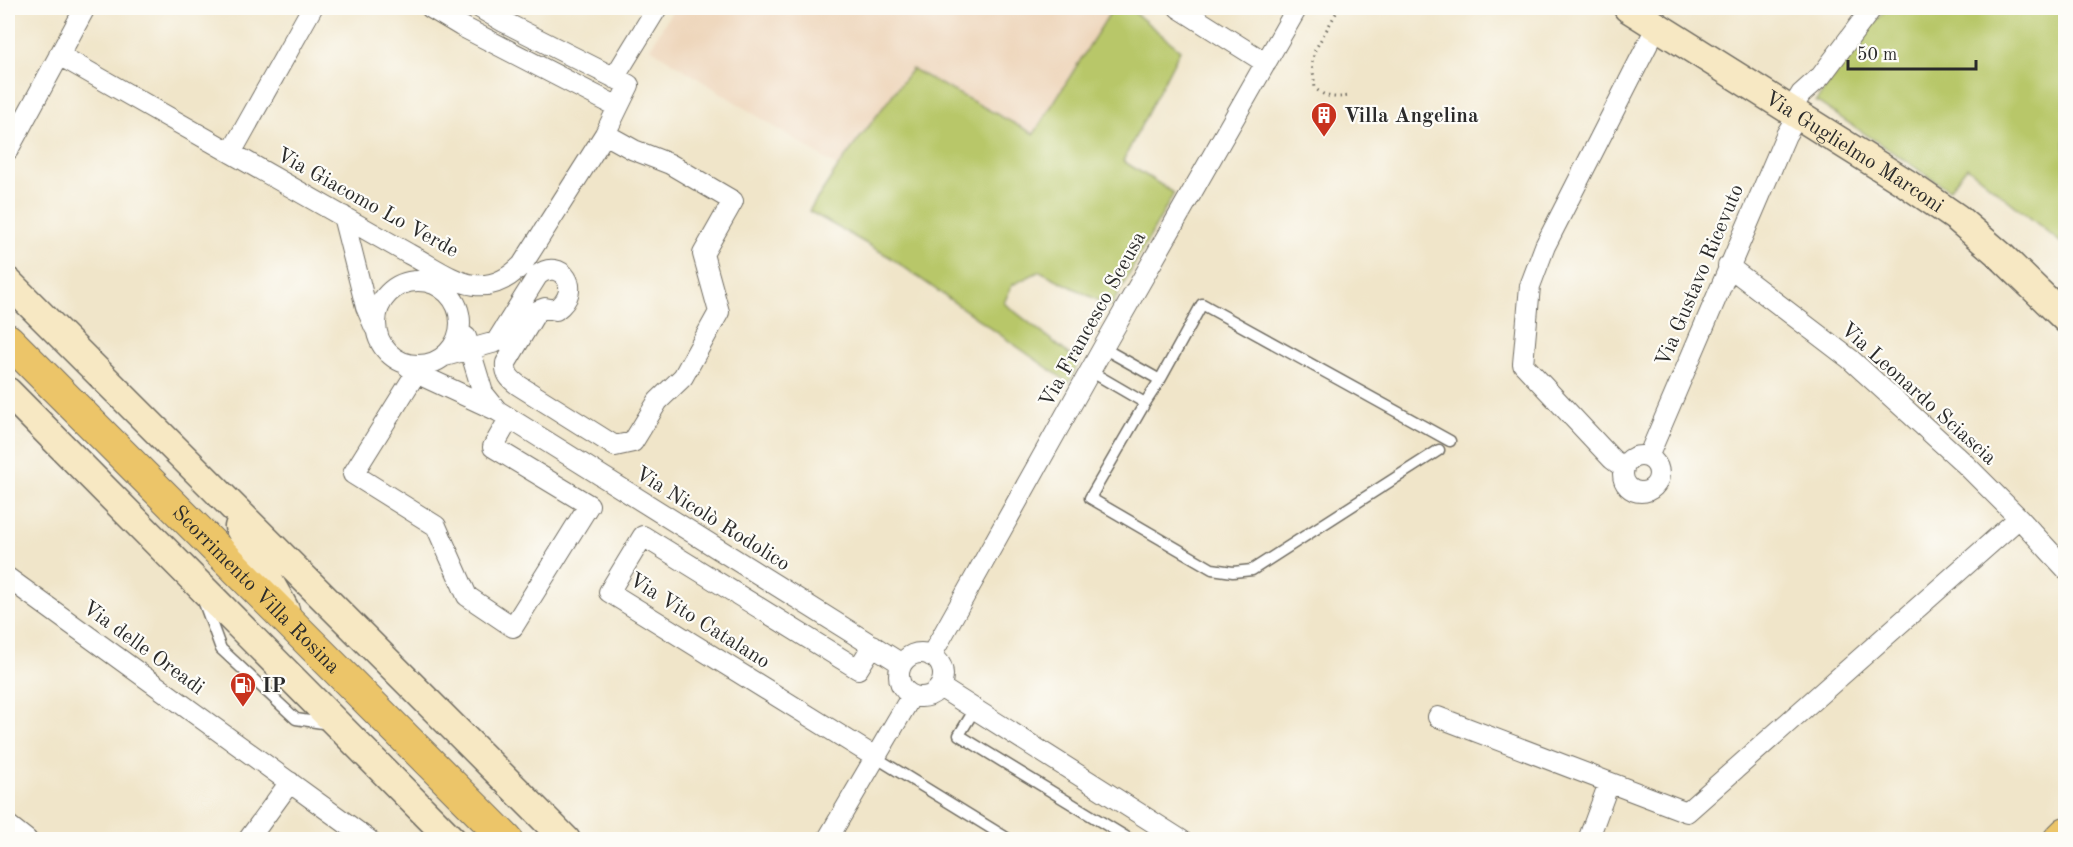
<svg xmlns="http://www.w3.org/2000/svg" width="2073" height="847" font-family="'Old Standard TT',serif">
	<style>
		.built { fill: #eed6bb }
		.green { fill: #b8c769; stroke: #72794a; stroke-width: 1.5 }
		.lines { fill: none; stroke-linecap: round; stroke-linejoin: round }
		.lane-casing { stroke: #706c62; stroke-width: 13 }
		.street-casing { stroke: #706c62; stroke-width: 22 }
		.secondary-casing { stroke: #706c62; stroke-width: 31 }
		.primary-casing { stroke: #706c62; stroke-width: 34 }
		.path { stroke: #706c62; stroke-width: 3; stroke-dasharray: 1.5 4.5; stroke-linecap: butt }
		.lane { stroke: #fff; stroke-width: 10 }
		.street { stroke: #fff; stroke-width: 20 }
		.secondary { stroke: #f7e8c3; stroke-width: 28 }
		.primary { stroke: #ecc569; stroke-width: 32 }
		.labels { text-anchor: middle; stroke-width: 4.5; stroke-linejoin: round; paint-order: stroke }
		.poi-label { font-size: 21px; font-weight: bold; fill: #2b2b2b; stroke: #fdfcf7; text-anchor: start }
		.street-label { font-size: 21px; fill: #2b2b2b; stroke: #fdfcf7 }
	</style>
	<rect width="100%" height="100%" fill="#fdfcf7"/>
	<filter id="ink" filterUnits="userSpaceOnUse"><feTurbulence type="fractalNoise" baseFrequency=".0167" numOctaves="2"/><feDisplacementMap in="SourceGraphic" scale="12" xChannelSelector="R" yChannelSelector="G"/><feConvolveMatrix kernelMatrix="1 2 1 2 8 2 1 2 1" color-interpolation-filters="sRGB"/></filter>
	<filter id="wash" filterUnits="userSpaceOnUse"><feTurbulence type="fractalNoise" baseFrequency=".008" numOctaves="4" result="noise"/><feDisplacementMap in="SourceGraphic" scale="24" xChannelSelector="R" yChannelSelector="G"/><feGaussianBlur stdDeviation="1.35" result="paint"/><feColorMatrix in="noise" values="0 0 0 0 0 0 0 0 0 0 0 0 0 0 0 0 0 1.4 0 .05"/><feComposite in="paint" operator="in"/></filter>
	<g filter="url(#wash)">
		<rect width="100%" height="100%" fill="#f0e5c9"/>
		<path class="built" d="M674,8H1113L1034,134L913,70L838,167L650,48Z"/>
		<path class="green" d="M1113,8H1129L1180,50L1123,161L1174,193L1111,307L1040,271L1012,285L1004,303L1079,362L1069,383L888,256L809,211L838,167L912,69L1034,134Z
			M1886,8H2065V246L1967,167L1949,190L1816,101Z"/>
	</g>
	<g filter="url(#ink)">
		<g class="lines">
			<g class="lane-casing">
				<path id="lane" d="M1103,348L1160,380
					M1090,371L1145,403L1090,498L1212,569L1233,572L1252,570L1439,450
					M1145,403L1160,380L1202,304L1450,441
					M204,603L221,649L296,719L329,724
					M975,709L959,735L1131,840
					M875,757L1010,840"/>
			</g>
			<g class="street-casing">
				<path id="street" d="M431,8L461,26L618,107
					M1179,8L1266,63
					M59,55L409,254C450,276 481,306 522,265L605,134
					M614,78L657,8
					M1791,110L1801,94L1821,76L1872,8
					M8,150L85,8
					M231,153L312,8
					M343,216L366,307L375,328
					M1728,266L1850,359L1964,463L2019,518L2066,569
					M376 323a42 42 0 1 1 84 0a42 42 0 1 1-84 0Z
					M466,337L483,393L496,409
					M445,356L496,342L538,275C560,257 585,289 556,310L545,308L537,311L506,363C505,374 510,379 518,385L615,446L633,442L658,401L683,377L719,312L703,254L733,201L670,164L634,150L605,134L629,85L504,22L480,8
					M404,363L416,373L498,411L902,664
					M416,373L353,474L436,526L467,596L513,627L589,505L493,447L509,419
					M1623 474a18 18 0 1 1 36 0a18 18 0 1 1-36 0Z
					M1648,457L1786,135L1798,115
					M1624,468L1612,459L1523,364L1530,286L1545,246L1657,26
					M8,578L369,840
					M873,645L858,669L643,536L609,592L875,757
					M899 675a22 22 0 1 1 44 0a22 22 0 1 1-44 0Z
					M931,656L1103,348L1297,8
					M940,687L1181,840
					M1438,717L1687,812L2019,518
					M8,825L27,840
					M248,840L290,782
					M827,840L912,695
					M1588,840L1609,783"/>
			</g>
			<g class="secondary-casing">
				<g id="secondary">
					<path id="s1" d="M1628,8L1906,183L1957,218L2000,255L2066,319"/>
					<path d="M8,282L566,840"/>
					<path d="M8,392L452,840"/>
					<path d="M239,527L285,610"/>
				</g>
			</g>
			<g class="primary-casing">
				<g id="primary">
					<path id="s2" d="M8,340L507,840"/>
					<path d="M2059,840L2066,833"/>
				</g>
			</g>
			<path class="path" d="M1339,8L1315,50L1312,63L1315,88C1326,98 1334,98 1349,96"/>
			<use href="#lane" class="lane"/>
			<use href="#street" class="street"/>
			<use href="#secondary" class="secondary"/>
			<use href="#primary" class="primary"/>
		</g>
	</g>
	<defs>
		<g id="building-pin" transform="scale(1.35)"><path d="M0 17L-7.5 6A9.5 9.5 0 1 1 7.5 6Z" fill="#c8321e" stroke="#fdfcf7"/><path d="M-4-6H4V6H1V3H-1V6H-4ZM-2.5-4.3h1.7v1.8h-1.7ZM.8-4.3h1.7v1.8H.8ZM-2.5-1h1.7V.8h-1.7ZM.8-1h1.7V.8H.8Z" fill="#fff"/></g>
		<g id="fuel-pin" transform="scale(1.35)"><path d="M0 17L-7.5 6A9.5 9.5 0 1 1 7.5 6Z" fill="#c8321e" stroke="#fdfcf7"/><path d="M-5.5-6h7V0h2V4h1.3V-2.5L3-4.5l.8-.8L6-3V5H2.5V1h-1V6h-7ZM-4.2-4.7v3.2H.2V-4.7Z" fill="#fff"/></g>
	</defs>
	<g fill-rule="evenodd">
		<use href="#building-pin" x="1324" y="115"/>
		<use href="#fuel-pin" x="243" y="685"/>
	</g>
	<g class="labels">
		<g class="poi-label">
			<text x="1344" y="122">Villa Angelina</text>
			<text x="262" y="692">IP</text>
		</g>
		<g class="street-label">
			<text dy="7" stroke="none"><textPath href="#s1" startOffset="268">Via Guglielmo Marconi</textPath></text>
			<text transform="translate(368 202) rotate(29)" y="7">Via Giacomo Lo Verde</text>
			<text transform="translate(1699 275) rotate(-67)" y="7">Via Gustavo Ricevuto</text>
			<text transform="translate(1092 319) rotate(-61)" y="7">Via Francesco Sceusa</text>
			<text transform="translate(1919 393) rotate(42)" y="7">Via Leonardo Sciascia</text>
			<text transform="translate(713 518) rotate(32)" y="7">Via Nicolò Rodolico</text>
			<text dy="7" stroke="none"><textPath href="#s2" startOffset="352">Scorrimento Villa Rosina</textPath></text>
			<text transform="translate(700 620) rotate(32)" y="7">Via Vito Catalano</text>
			<text transform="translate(144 647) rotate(36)" y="7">Via delle Oreadi</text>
		</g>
	</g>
	<rect width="2073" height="847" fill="none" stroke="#fdfcf7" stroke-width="30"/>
	<path d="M1848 60v9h128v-9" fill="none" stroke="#2b2b2b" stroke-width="3"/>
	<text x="1857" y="60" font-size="18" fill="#2b2b2b" stroke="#fdfcf7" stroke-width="4.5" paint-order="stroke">50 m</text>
</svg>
